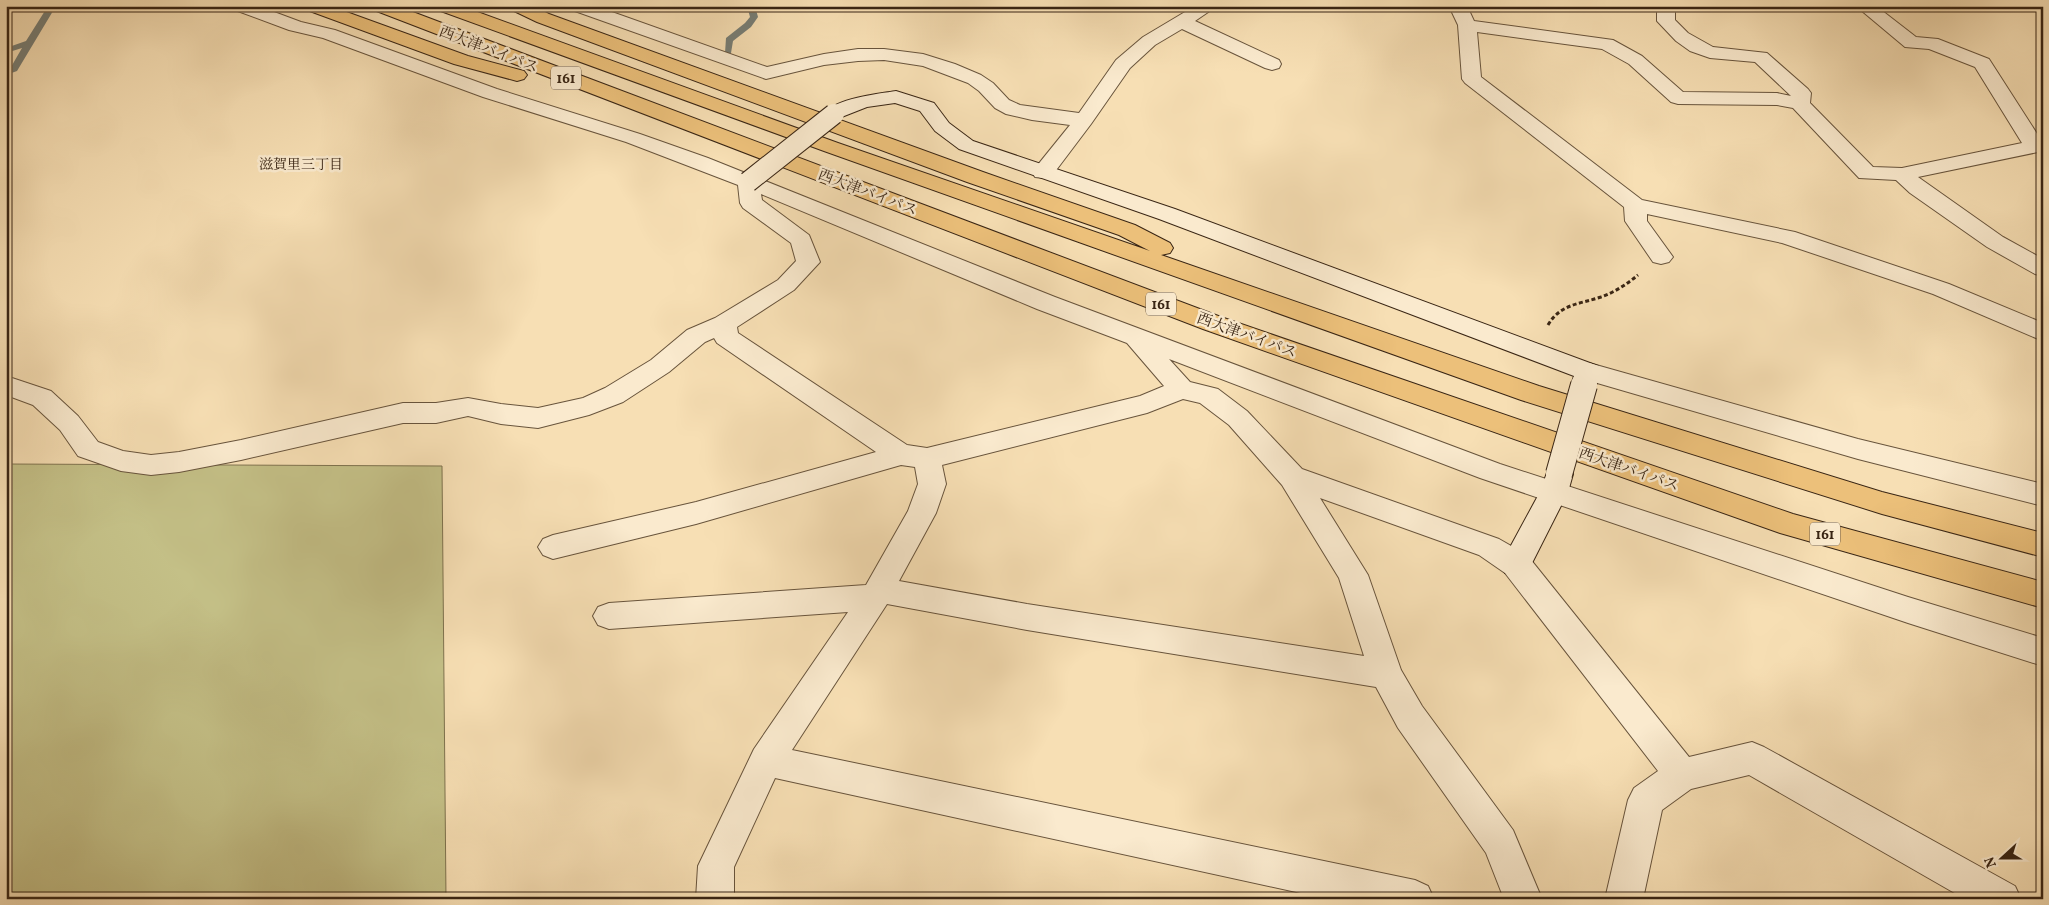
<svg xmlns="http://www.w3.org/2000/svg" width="2049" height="905" font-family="Vollkorn,'Noto Serif JP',serif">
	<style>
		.green { fill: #c4c087; stroke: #7e724e }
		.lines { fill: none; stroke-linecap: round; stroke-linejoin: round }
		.stream { fill: #777e76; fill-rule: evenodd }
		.street-casing { stroke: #68543c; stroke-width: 2 }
		.secondary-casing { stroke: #392514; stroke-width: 2 }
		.highway-casing { stroke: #392514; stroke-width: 2 }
		.path { stroke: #392514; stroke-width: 3; stroke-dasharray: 4 2.5; stroke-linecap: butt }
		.street { fill: #faeace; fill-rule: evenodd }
		.secondary { fill: #faeace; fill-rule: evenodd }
		.highway { fill: #ecc07a; fill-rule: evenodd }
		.secondary-bridge-far1-casing { stroke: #392514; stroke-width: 22; stroke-linecap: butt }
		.secondary-bridge-casing { stroke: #392514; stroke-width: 28; stroke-linecap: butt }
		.secondary-bridge-far1 { stroke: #faeace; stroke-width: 20 }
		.secondary-bridge { stroke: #faeace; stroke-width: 26 }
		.labels { text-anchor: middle; stroke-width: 5; stroke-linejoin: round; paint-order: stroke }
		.shield { fill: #faeace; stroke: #73604c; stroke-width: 1 }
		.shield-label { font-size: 14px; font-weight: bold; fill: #392514 }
		.far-neighbourhood-label { font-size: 14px; fill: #392514; stroke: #faeace }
		.street-label { font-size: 15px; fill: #392514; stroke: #faeace }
	</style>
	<rect width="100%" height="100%" fill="#f7dfb4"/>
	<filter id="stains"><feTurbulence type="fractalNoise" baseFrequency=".004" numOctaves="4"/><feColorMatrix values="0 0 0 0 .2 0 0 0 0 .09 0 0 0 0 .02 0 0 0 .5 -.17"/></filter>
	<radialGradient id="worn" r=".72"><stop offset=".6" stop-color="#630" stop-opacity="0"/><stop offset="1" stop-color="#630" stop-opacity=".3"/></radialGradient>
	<path class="green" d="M6,464L442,466L446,899H6Z"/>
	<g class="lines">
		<path class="stream" d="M48,6H56L17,71L6,75V69L11,67L22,48L6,53V48L26,41Z
			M747,6H755L758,17L751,27L733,41L731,53H725L726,38L745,23L750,17Z"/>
		<g class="street-casing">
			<path id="street" d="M232,6H258L301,22L335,30L497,89L640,134L708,158L1055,297L1500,464L1908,597L2043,638V666L1908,623L1480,478L1169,359L1190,382L1218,389L1247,411L1302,469L1499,539L1527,555L1689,757L1752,742L1764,747L2015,886L2021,899H1965L1749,775L1691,789L1662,810L1643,899H1605L1628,800L1634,788L1658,771L1505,573L1479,555L1320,498L1368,575L1401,670L1422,706L1513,830L1542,899H1504L1486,853L1398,728L1376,687L1027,630L887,604L792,750L1415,880L1428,886L1434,899H1328L775,778L734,867V899H696L698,866L754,749L848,612L609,629L598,625L593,616L598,607L609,603L866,585L908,511L918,484L915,467L901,465L696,524L553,559L543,555L538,547L543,539L553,535L696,502L876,452L717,343L714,338L705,342L669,372L623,402L589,415L538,428L501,424L468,416L436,423H403L241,460L179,472L151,475L121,471L78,456L60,430L33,405L6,395V376L51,391L78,416L98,442L123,451L151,455L179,452L241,440L403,403H436L468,398L501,404L538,408L583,398L605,388L651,360L687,330L715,318L778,280L796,261L791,243L743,208L740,203L738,185L626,142L483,97L323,38L289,30L235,10ZM761,194L1037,309L1127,343L1164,386L1140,396L927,448L907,445L738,333L737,327L794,290L820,262L809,235L762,200ZM1183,399L1200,403L1229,425L1282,485L1339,578L1364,656L1027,604L899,581L936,513L946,484L942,465L1147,413Z
				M569,6H595L767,67L824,54L858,49H884L923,54L955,64L981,75L993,83L1009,100L1020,105L1079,113L1116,60L1143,37L1195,6H1217L1195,21L1279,60L1281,64L1279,68L1272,70L1265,68L1182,29L1155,45L1130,68L1091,124L1051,177L1043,178L1035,177L1032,172L1070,125L1032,120L1006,114L995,108L979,91L968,83L923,66L884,60L858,61L824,65L766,79L572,10Z
				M1449,6H1467L1474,21L1613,40L1642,56L1683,92L1777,93L1791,96L1755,62L1710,58L1690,51L1676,41L1657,21V6H1675V20L1688,33L1713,47L1767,53L1808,89L1811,93L1810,103L1873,167L1902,168L2022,143L1975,67L1929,49L1905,47L1856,6H1876L1916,37L1938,39L1989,59L2043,143V151L1918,177L2003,237L2043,259V276L2035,274L1987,247L1910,193L1896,180L1859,178L1793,108L1777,105L1678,104L1671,102L1629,64L1602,49L1477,32L1481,77L1642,200L1795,232L1949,284L2043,323V341L1933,294L1782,243L1647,214V221L1673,257L1669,262L1661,264L1653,262L1625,221L1624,207L1465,83L1462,79L1458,25Z
				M1589,363L1858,439L2043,484V506L1858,459L1580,378L1576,372L1580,366Z"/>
		</g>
		<g class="secondary-casing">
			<path id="secondary" d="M896,91L934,103L949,123L973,141L1175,209L1598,366L1602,372L1593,391L1584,394L1575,391L1571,385L1574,376L1159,219L959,149L935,131L920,111L895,103L867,107L834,120L827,118L824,114C835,98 878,94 896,91Z
				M1559,463L1569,467L1573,474L1568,492L1527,573L1516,576L1505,573L1501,564L1540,492L1549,467Z"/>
		</g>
		<g class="highway-casing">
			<path id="highway" d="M304,6H330L468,56L524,71L527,75L524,79L517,81L454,64L307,10Z
				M371,6H397L1221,317L1793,514L2043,582V608L1780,533L1203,329L374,10Z
				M435,6H461L838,143L1150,251L1119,235L967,182L537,22L512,10L509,6H533L549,14L983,172L1135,225L1170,243L1173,248L1170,253L1161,255L1539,386L1882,492L2043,533V557L1882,514L1521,400L824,151L438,10Z"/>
		</g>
		<path class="path" d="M1548,325C1560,304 1580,304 1601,297C1615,292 1627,284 1638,275"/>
		<use href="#street" class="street"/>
		<use href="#secondary" class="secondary"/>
		<use href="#highway" class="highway"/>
		<g class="secondary-bridge-far1-casing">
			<path id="secondary-bridge-far1" d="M748,182L834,114"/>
		</g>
		<g class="secondary-bridge-casing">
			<path id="secondary-bridge" d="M1559,474L1584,385"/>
		</g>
		<use href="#secondary-bridge-far1" class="secondary-bridge-far1"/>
		<use href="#secondary-bridge" class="secondary-bridge"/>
	</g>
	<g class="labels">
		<g class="shield">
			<rect x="551" y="66.5" width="30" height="23" rx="4"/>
			<rect x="1146" y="292.5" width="30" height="23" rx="4"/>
			<rect x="1810" y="522.5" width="30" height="23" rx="4"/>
		</g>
		<g class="shield-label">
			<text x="566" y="83">161</text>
			<text x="1161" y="309">161</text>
			<text x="1825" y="539">161</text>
		</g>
		<g class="far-neighbourhood-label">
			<text x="301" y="169">滋賀里三丁目</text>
		</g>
		<g class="street-label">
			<text transform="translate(489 49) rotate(21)" y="5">西大津バイパス</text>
			<text transform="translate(868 192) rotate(21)" y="5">西大津バイパス</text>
			<text transform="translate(1247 335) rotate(20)" y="5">西大津バイパス</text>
			<text transform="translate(1629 469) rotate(19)" y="5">西大津バイパス</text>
		</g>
	</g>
	<rect width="2049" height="905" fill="none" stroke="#f7dfb4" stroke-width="25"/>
	<rect x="8" y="8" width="2034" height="890" fill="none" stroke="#392514" stroke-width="2.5"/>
	<rect x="12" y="12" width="2024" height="880" fill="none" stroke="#392514"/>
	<g transform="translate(2002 858) rotate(249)" stroke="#faeace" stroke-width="4" paint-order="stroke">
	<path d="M0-4L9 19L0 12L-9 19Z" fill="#392514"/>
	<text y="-8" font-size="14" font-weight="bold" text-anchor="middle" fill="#392514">N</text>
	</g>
	<rect width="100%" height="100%" filter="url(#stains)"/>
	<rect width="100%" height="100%" fill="url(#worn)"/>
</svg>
